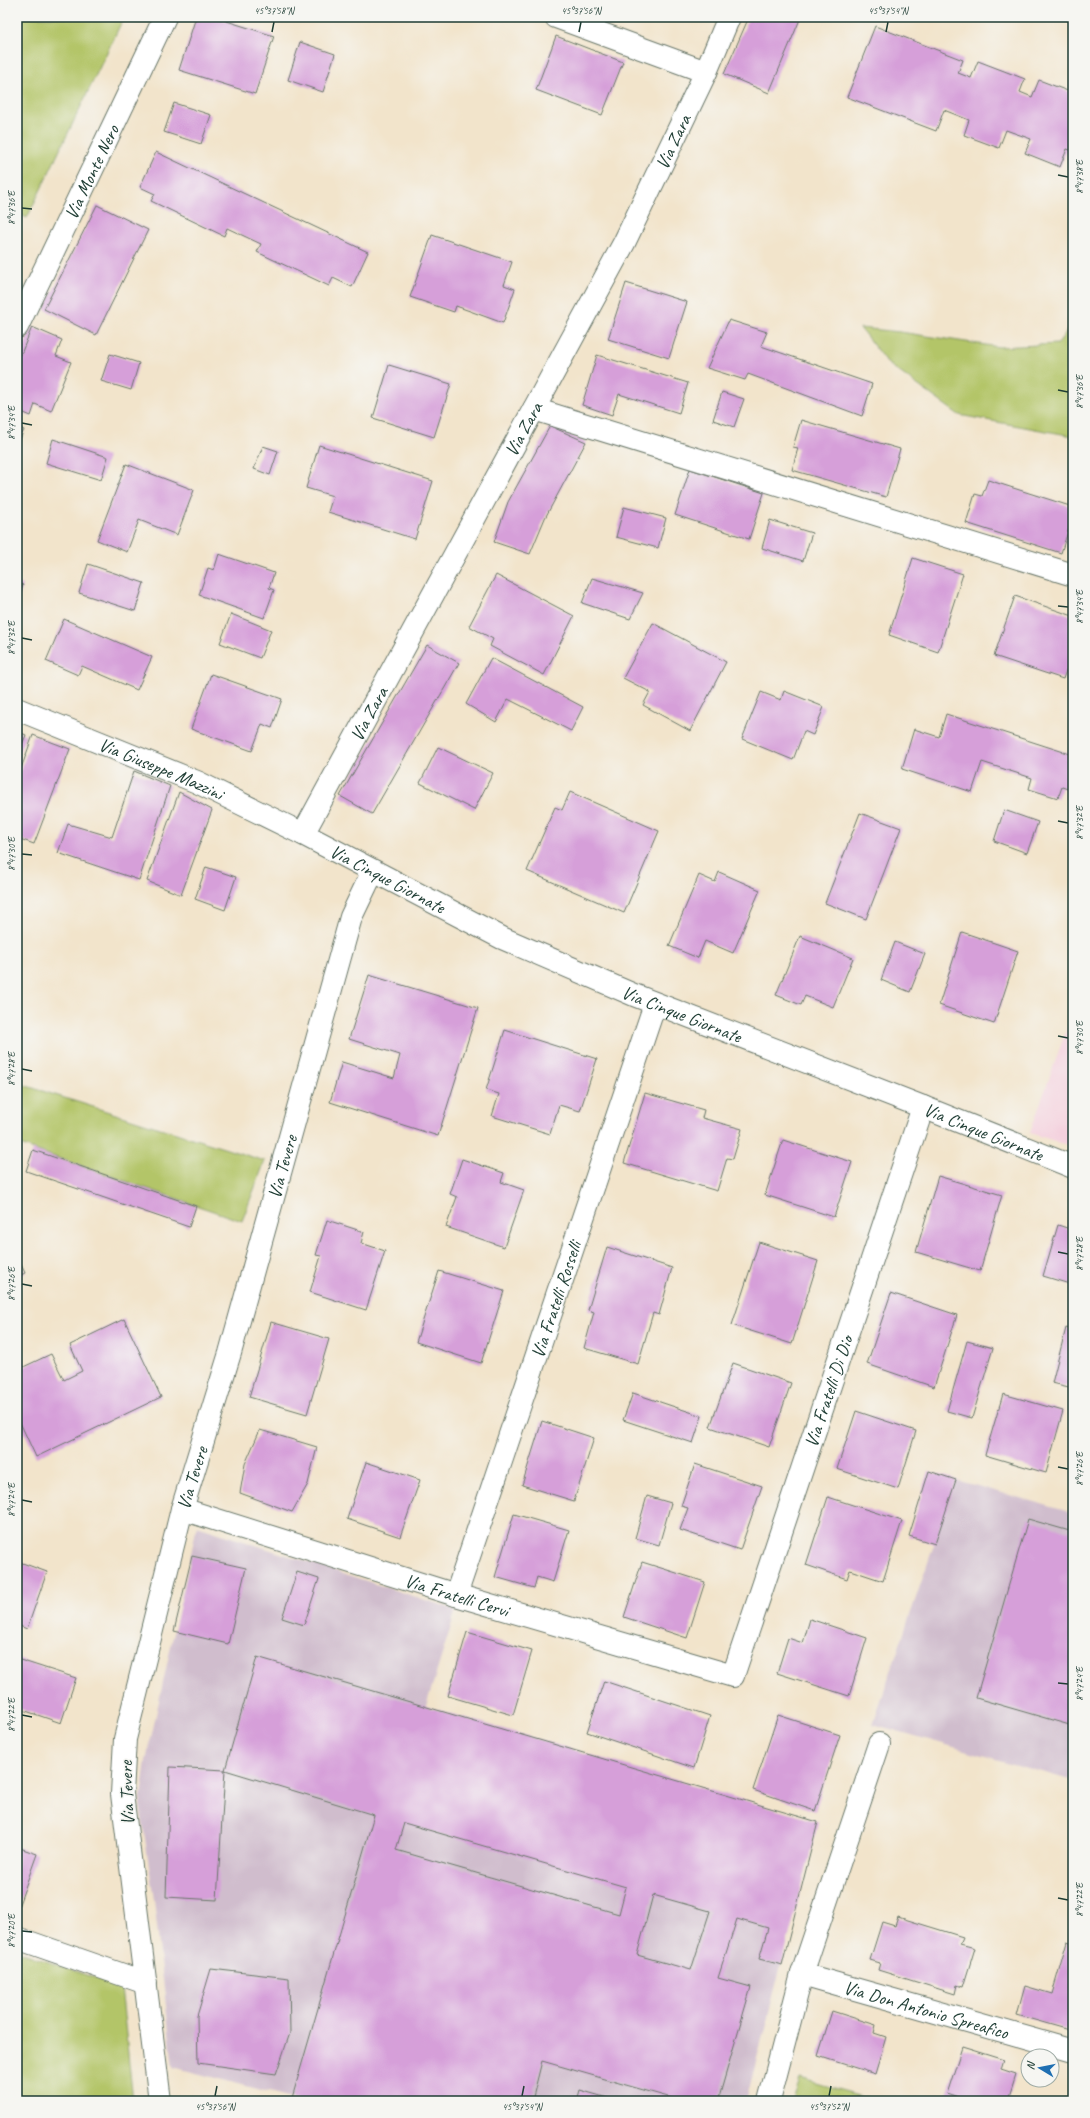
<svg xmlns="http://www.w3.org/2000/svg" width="1090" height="2118" font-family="Caveat,sans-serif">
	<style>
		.built { fill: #f4cfdd }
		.industrial { fill: #d0bdcd }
		.green { fill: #b3c568; stroke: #69814e }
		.building { fill: #d69fd9; fill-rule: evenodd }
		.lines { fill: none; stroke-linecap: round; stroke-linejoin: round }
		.minor-casing { stroke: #697769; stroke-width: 24 }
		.minor { stroke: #fff; stroke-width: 22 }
		.ticks { fill: none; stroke: #1f3d34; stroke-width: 1.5 }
		.labels { text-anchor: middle; stroke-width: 3; stroke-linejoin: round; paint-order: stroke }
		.street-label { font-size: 19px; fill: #1f3d34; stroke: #f6f6f2 }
		.neatline { fill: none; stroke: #1f3d34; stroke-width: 1.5 }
		.ticks-label { font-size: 10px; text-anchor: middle; fill: #1f3d34 }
	</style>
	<rect width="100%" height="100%" fill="#f6f6f2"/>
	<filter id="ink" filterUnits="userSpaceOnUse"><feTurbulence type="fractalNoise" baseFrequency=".025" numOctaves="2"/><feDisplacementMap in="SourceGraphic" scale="8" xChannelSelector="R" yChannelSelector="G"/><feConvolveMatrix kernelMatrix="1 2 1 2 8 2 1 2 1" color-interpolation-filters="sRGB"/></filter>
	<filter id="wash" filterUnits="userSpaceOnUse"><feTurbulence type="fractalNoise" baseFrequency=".012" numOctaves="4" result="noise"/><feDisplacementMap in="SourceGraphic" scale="16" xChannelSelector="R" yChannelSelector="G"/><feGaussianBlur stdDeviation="0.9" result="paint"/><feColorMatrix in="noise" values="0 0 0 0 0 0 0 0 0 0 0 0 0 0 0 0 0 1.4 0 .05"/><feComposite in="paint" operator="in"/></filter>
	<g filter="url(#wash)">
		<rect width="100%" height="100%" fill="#f2e4cb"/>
		<path class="built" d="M1073,1011V1147L1030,1133Z"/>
		<path class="industrial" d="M956,1480L1073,1513V1781L873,1724Z
			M197,1526L456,1610L426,1706L818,1822L746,2101H303L173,2067L154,1900L140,1804L146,1761Z"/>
		<path class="green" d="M17,17H124L27,218L17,213Z
			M1073,322V436L959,415L887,363L860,328L900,332L999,347L1058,344Z
			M17,1083L265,1161L242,1221L17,1144Z
			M17,1951L121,1987L133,2101H26L17,2098Z
			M799,2078L879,2101H792Z"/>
		<g id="blocks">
			<path class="building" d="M196,17H214L274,36L255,94L179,70Z
				M749,17H801L769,93L724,74Z
				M875,26L963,60L958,73L971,78L978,61L1025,79L1020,92L1032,97L1039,80L1073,93V151L1067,149L1060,167L1025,153L1031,139L1006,130L999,148L964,135L969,120L944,110L936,131L847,97Z
				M556,36L623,62L602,115L536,90Z
				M300,42L335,54L323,92L288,80Z
				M174,103L211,115L201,144L164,132Z
				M156,152L368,252L352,287L333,278L329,286L257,252L261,244L227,228L224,236L151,201L155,194L140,187Z
				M97,205L148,230L96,335L44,309Z
				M432,235L512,262L504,285L515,289L503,323L456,306L454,312L410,297Z
				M626,283L687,302L669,358L608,339Z
				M729,320L767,332L761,346L872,384L862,416L748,374L745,380L707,368Z
				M32,327L62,340L56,356L71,362L51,411L35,404L31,416L17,410V364Z
				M110,354L139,363L131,390L101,381Z
				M597,355L688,383L679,413L619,394L612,415L582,405Z
				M389,365L451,384L434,437L373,418Z
				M722,392L744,399L734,427L713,420Z
				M801,420L900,449L886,497L792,470L798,448L793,447Z
				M17,426L24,430L17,446Z
				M550,426L586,442L545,518L530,554L494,542L508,502Z
				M53,439L108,457L101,480L46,463Z
				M319,445L433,481L415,539L328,512L333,496L306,488Z
				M263,446L278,451L270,475L254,469Z
				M126,464L194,490L177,535L139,520L127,552L97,540Z
				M690,469L764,493L749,539L675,515Z
				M988,480L1073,507V516L1061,553L966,523L975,494L982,496Z
				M624,507L666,518L658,548L616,537Z
				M770,520L812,533L803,561L762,548Z
				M219,554L274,573L269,588L274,590L264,618L199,595L208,568L214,570Z
				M913,558L963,574L938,652L889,635Z
				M88,564L144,583L135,611L79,593Z
				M496,575L574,616L544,675L490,646L493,639L469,626Z
				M592,578L643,593L630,619L582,603Z
				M17,583L23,585L17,603Z
				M1015,596L1073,616V651L1063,679L994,656Z
				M231,614L271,630L260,658L220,643Z
				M64,619L152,657L137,690L82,666L78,675L46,661Z
				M653,623L726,662L690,731L643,705L650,692L623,678Z
				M427,645L459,663L372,814L340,796Z
				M491,658L583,707L571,731L508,699L496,722L466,704Z
				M211,674L282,699L272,728L262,724L252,751L191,729Z
				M784,691L824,707L813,735L804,731L793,760L742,739L761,692L781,700Z
				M946,714L1073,755V791L1062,787L1058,798L1029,789L1032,778L982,762L972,792L902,769L914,729L939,737Z
				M17,731L26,735L17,757Z
				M33,735L70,749L34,844L17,838V780Z
				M438,747L493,773L474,810L420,783Z
				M134,771L170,786L139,880L58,853L68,824L112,837Z
				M179,792L212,810L181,895L147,881Z
				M570,792L659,831L624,913L527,871L555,807L562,810Z
				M1004,810L1038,822L1027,853L994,841Z
				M860,813L901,828L866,919L825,903Z
				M206,867L236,877L225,910L195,899Z
				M719,872L760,890L733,953L705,941L698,958L669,946L699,875L715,882Z
				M962,932L1018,951L994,1024L939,1005Z
				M800,936L853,958L833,1007L805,996L801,1005L776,995Z
				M895,942L925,954L910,992L881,980Z
				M369,975L478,1008L438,1136L330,1102L342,1062L394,1078L400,1055L349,1039Z
				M505,1030L597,1059L580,1111L559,1105L550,1134L492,1116L499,1094L486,1090Z
				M645,1093L704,1110L702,1118L742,1129L733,1159L727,1158L717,1191L624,1163Z
				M783,1140L852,1162L834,1217L765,1195Z
				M33,1150L196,1206L189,1227L26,1171Z
				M462,1159L504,1173L501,1182L524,1190L504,1247L446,1227L457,1197L450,1194Z
				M938,1176L1002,1195L980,1271L916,1252Z
				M327,1220L364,1232L361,1243L385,1251L366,1310L310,1292L321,1256L316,1255Z
				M1058,1225L1073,1230V1285L1043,1276Z
				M759,1242L818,1261L792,1344L732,1325Z
				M607,1247L672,1268L659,1315L653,1313L638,1364L584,1348L594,1312L588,1310Z
				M17,1256L25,1273L17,1277Z
				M439,1271L504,1291L481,1363L416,1342Z
				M891,1293L957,1315L934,1387L867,1364Z
				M124,1319L161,1397L36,1457L17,1416V1370L51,1354L64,1380L82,1371L70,1345Z
				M271,1322L329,1339L307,1414L249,1397Z
				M1066,1328L1073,1330V1388L1052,1383Z
				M967,1341L993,1348L972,1418L947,1411Z
				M733,1363L791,1383L769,1447L710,1427Z
				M633,1393L702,1416L693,1443L623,1420Z
				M1003,1394L1063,1411L1046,1473L985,1455Z
				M856,1411L916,1431L898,1489L837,1469Z
				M542,1421L594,1438L574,1501L522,1485Z
				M260,1430L317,1447L308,1484L292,1512L240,1493L245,1464Z
				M366,1462L420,1480L400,1537L347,1519Z
				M695,1464L762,1486L740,1550L680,1530L688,1508L681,1506Z
				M929,1471L956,1480L935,1544L909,1536Z
				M647,1496L671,1503L659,1545L635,1538Z
				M828,1497L902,1521L883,1581L850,1570L847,1579L806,1565Z
				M514,1514L569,1530L553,1582L537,1577L534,1588L495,1577Z
				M1028,1519L1073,1532V1726L976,1698Z
				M192,1556L246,1568L228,1644L174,1631Z
				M17,1561L47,1572L27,1629L17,1625Z
				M642,1562L705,1582L687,1638L624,1617Z
				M297,1572L319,1579L304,1625L282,1618Z
				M810,1619L867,1638L849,1696L777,1673L788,1638L803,1643Z
				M467,1632L532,1651L513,1715L448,1696Z
				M257,1657L818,1822L782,1965L759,1959L768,1928L737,1919L718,1978L751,1987L718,2101H682L542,2061L532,2101H303L292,2098L374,1815L225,1770ZM404,1823L626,1887L619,1914L396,1850ZM653,1895L710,1911L691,1970L637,1955Z
				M17,1659L76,1678L61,1723L17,1708Z
				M604,1681L710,1716L694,1768L587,1732Z
				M778,1715L840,1735L815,1811L753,1790Z
				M170,1767L225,1770L217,1900L166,1897Z
				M17,1847L37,1854L17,1910Z
				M898,1917L963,1937L960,1944L975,1948L963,1987L957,1985L955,1994L878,1970L880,1963L870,1960L882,1922L895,1926Z
				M1067,1942L1073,1944V2031L1017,2015L1025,1986L1052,1994Z
				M211,1969L289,1978L290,2033L276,2074L198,2063L197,2016Z
				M832,2011L876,2025L874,2033L886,2037L875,2074L818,2056Z
				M962,2047L1004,2060L1001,2070L1016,2075L1008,2101H969L947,2094Z
				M580,2090L618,2101H577Z"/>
		</g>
	</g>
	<g filter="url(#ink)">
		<use href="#blocks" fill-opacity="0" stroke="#697769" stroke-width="1"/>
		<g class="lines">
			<g class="minor-casing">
				<g id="minor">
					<path d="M556,17L706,72"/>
					<path id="s1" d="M17,327L165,17"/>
					<path d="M534,409L1070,574"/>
					<path id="s2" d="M17,709L197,782L303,834L502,938L634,995L923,1107L1073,1167"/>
					<path id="s3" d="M303,834L624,243L706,72L729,17"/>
					<path id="s4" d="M182,1509L456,1595L733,1676L923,1107"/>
					<path id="s5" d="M456,1595L655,1004"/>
					<path d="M17,1938L146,1983"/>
					<path id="s6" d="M802,1974L1073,2051"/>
					<path id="s7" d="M160,2101L122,1794L125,1739L182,1509L230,1353L351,917L373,871"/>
					<path d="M769,2101L802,1974L879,1744"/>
				</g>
			</g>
			<use href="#minor" class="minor"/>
		</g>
	</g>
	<path class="ticks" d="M272,32L274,22M579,32L581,22M886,32L888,22M1058,175L1068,177M22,208L32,209M1058,390L1068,392M22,423L32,425M1058,606L1068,607M22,638L32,640M1058,821L1068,823M22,854L32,855M1058,1036L1068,1038M22,1069L32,1071M1058,1252L1068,1254M22,1284L32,1286M1058,1467L1068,1469M22,1500L32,1502M1058,1683L1068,1684M22,1715L32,1717M1058,1898L1068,1900M22,1931L32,1932M215,2096L217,2086M522,2096L524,2086M829,2096L831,2086"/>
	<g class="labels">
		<g class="street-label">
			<text dy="7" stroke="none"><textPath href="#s3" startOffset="785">Via Zara</textPath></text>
			<text dy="7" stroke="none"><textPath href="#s1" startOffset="172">Via Monte Nero</textPath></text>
			<text dy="7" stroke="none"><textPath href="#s3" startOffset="461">Via Zara</textPath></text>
			<text dy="7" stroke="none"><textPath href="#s3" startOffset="137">Via Zara</textPath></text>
			<text dy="7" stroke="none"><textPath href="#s2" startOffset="156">Via Giuseppe Mazzini</textPath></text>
			<text dy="7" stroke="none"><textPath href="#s2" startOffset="408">Via Cinque Giornate</textPath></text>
			<text dy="7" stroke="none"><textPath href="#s2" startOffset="732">Via Cinque Giornate</textPath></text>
			<text dy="7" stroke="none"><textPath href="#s2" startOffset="1056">Via Cinque Giornate</textPath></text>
			<text dy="7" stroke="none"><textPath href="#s7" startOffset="958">Via Tevere</textPath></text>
			<text dy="7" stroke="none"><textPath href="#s5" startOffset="312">Via Fratelli Rosselli</textPath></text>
			<text dy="7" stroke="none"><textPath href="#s4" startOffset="876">Via Fratelli Di Dio</textPath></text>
			<text dy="7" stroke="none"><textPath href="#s7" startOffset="634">Via Tevere</textPath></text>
			<text dy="7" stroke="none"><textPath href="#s4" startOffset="288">Via Fratelli Cervi</textPath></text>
			<text transform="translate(126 1793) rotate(-92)" y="7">Via Tevere</text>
			<text dy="7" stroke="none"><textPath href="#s6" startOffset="129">Via Don Antonio Spreafico</textPath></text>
		</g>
	</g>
	<rect width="1090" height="2118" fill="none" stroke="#f6f6f2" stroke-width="44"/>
	<g transform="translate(1040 2068) rotate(280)"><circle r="19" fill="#f6f6f2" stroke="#a0aca6"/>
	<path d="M0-3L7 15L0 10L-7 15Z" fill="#1f6fb2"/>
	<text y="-6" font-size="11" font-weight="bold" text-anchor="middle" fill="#1f3d34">N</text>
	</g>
	<rect x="22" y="22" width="1046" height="2074" class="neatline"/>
	<g class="ticks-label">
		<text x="274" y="14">45°37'58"N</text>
		<text x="581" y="14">45°37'56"N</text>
		<text x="888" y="14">45°37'54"N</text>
		<text transform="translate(1079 177) rotate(-90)" y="4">8°47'38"E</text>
		<text transform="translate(11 208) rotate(-90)" y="4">8°47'36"E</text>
		<text transform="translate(1079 392) rotate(-90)" y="4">8°47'36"E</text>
		<text transform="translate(11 423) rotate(-90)" y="4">8°47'34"E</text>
		<text transform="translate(1079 607) rotate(-90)" y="4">8°47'34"E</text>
		<text transform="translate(11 638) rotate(-90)" y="4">8°47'32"E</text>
		<text transform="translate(1079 823) rotate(-90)" y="4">8°47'32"E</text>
		<text transform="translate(11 854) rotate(-90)" y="4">8°47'30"E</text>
		<text transform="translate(1079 1038) rotate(-90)" y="4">8°47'30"E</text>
		<text transform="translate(11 1069) rotate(-90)" y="4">8°47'28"E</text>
		<text transform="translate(1079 1254) rotate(-90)" y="4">8°47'28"E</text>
		<text transform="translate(11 1284) rotate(-90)" y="4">8°47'26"E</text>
		<text transform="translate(1079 1469) rotate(-90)" y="4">8°47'26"E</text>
		<text transform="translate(11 1500) rotate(-90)" y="4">8°47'24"E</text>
		<text transform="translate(1079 1684) rotate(-90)" y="4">8°47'24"E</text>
		<text transform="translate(11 1715) rotate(-90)" y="4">8°47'22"E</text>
		<text transform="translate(1079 1900) rotate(-90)" y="4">8°47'22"E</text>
		<text transform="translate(11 1931) rotate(-90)" y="4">8°47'20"E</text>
		<text x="215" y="2110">45°37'56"N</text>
		<text x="522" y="2110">45°37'54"N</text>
		<text x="829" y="2110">45°37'52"N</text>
	</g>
</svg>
